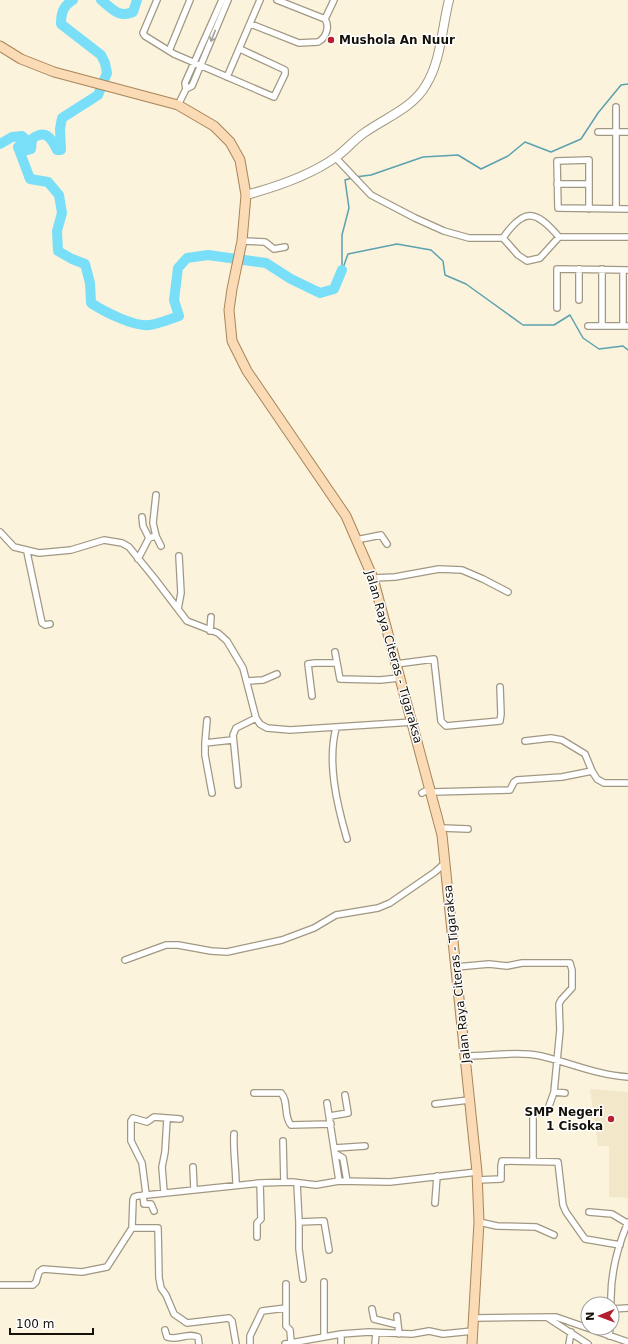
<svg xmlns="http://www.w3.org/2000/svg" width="628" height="1344" font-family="'DejaVu Sans',sans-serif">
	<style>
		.built { fill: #f2e7c9 }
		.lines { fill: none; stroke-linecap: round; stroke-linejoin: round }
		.stream { stroke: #5ba1b0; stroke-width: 1.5 }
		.river { stroke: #79dff8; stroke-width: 10 }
		.street-casing { stroke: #a19883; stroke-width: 8 }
		.secondary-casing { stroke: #a19883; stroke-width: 10 }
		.primary-casing { stroke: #a88559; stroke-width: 11 }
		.street { stroke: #fff; stroke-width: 5.5 }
		.secondary { stroke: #fff; stroke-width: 8 }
		.primary { stroke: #fadbb5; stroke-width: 9 }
		.oneway { stroke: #a1a09d }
		.poi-dot { fill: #b32130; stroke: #fff; stroke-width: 1.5 }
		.labels { text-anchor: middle; stroke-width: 3; stroke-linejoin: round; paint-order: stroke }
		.poi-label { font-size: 12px; font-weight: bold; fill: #141109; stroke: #fff; text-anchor: start }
		.street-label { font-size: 12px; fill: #141109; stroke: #fff }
	</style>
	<rect width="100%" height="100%" fill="#fcf3dc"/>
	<path class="built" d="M590,1089L628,1092V1198L609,1197V1146H598Z"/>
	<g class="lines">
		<path class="stream" d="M355,177L371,175L423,157L458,155L481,169L508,156L525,142L551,152L581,139L598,113L621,85L628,84
			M343,268L348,254L397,244L431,250L443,261L445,275L466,284L523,325H554L570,315L583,338L599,349L623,346L628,350
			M342,270V235L349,208L345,180L352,178"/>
		<path class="river" d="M101,0C113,9 118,18 133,12L137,0
			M0,144L12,137L22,136L25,139L23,143L18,147L30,179L48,182L59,195L62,213L57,231L58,251L72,259L85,264L90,283L91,303C103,311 134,327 149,325C159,324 170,319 179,316L174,300L178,268L187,258L208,255L266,263L291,279L320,293L334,289L342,270
			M20,152L31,149L32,139C45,129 51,137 57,150H61L60,129L62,118L98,95L107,73L105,63L101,55L61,24C61,13 63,6 73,0"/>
		<g class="street-casing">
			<path id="street" d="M157,0L143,33L145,36L174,54L274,97L285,74V70L240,49
				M277,0L325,19
				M251,24L299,43L318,42C326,38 330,27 325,19L334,0
				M169,51L190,0
				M227,77L260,0
				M186,89L192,86L228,0
				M178,105L186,89L185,83L222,0
				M616,107V209
				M598,132H628
				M335,157L371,195L415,218L444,231L469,238H503L518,255L527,261L540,258L559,237H628
				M557,184H589
				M589,209V160L557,161L558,208L628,209
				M503,238C524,207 536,210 559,237
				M242,241L265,242L274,249L285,247
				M602,269V326
				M623,270V326
				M579,300V269
				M557,308V269L628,270
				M588,326H628
				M0,532L14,547L39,553L71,550L104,540L122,543L129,547L155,579L187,621L218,633L227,641L243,668L256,718L260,724L267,728L290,730L413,722
				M156,536L161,546
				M149,538L156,536L153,523L156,495
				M356,540L381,535L387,544
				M27,552L42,623L45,625L50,624
				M138,559L149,538L143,526L142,517
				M373,578L395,577L439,569L462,570L483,579L508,592
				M178,609L181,593L179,556
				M210,631L211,617
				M335,652L340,679L380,680L399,678
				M396,664L434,659L441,721L446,726L500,721L501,714L500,687
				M247,681L263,680L277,674
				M312,696L308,664L315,663H337
				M336,728C327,763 337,805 347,839
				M525,741L551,738L562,740L585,754L592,771L597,779L604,783H628
				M205,743L207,720
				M238,785L233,735L236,728L256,718
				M432,792L510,790L514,782L517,780L562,777L592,771
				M212,793L205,755V743L232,740
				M422,793L431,788
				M441,828L468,829
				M125,960L166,945H178L211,951L227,952L282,940L314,928L336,915L378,908L390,903L435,872L445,863
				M456,967L489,964L507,966L522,963H570L572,970V988L561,1000L559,1004L560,1030L554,1092L565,1093
				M464,1056C489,1056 517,1051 541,1056C571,1063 597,1075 628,1077
				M254,1093H281C289,1101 283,1116 291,1125L331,1124
				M327,1103L339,1181
				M435,1104L469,1100
				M330,1116L348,1113L345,1095
				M234,1134C233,1151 236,1168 236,1185
				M283,1141L284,1182
				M335,1148L365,1146
				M336,1154L343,1158L347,1181
				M533,1161V1114L548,1109L554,1092
				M193,1167L194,1189
				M477,1180L501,1179V1166L502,1161L558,1162L563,1205L566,1212L585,1239L620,1245
				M297,1183L299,1222
				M164,1192L162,1167L165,1152L167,1119
				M146,1194L142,1163L131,1141V1121L133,1118L147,1122L154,1117L180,1119
				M143,1195L144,1204H151L154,1211
				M435,1203L437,1176
				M589,1212L612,1214L627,1223
				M479,1222L497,1226L536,1227L554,1235
				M132,1228H158L159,1278L161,1288L166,1295L174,1314L187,1323L229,1318L232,1321L236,1344
				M257,1237V1223L261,1219L260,1183
				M303,1279L299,1249V1222L324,1221L329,1250
				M324,1282V1336
				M286,1284V1326L290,1330L291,1342
				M0,1285H33L36,1282L39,1272L43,1269L82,1272L107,1267L132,1228L133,1200L134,1197L137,1196L260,1183L292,1182L316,1185L339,1181L390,1182L477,1172
				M611,1304C610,1276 617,1248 628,1222
				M372,1309L374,1319L398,1325L399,1334
				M612,1309L628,1308
				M397,1316L398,1325
				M475,1318L556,1317L628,1342
				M548,1318L588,1344
				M165,1330L167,1337C178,1341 188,1332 198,1337L199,1344
				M341,1334V1344
				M609,1336L610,1328
				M250,1344V1336L262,1311L286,1308
				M285,1344L341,1334L369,1332L412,1334L429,1331L443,1334L473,1331
				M375,1344L376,1333
				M569,1344L571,1332"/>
		</g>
		<g class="secondary-casing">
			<path id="secondary" d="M246,195C276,187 311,175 336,157C346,150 354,140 364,133C385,118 413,108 426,85C441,61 442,27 449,0"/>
		</g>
		<g class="primary-casing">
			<path id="primary" d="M0,46L21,59L54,72L178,105L214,126L230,142L240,160L246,195L242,241L232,289L229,310L232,341L247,371L346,516L373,578L442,835L477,1172L479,1222L472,1344"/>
		</g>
		<use href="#street" class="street"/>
		<use href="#secondary" class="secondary"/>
		<use href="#primary" class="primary"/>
	</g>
	<defs><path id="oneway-shaft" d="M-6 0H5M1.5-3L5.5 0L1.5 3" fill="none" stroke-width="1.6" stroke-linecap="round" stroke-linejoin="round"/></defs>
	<use class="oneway" href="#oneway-shaft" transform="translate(213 36) rotate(112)"/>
	<g class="poi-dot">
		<circle cx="331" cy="40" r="4"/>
		<circle cx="611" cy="1119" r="4"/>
	</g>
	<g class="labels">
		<g class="poi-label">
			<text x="339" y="44">Mushola An Nuur</text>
			<text x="603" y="1116" text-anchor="end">SMP Negeri<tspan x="603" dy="14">1 Cisoka</tspan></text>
		</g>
		<g class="street-label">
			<text transform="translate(394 657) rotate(74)" y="4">Jalan Raya Citeras - Tigaraksa</text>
			<text transform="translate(457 974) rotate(-96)" y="4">Jalan Raya Citeras - Tigaraksa</text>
		</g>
	</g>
	<g transform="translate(600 1316) rotate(269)"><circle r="19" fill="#ffffff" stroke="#a1a09d"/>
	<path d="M0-3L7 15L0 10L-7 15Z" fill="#b32130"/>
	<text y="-6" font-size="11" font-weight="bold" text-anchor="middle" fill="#141109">N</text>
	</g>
	<path d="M10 1328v6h83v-6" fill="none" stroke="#141109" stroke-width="2"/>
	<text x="16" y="1328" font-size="12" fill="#141109" stroke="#ffffff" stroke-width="3" paint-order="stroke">100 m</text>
</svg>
